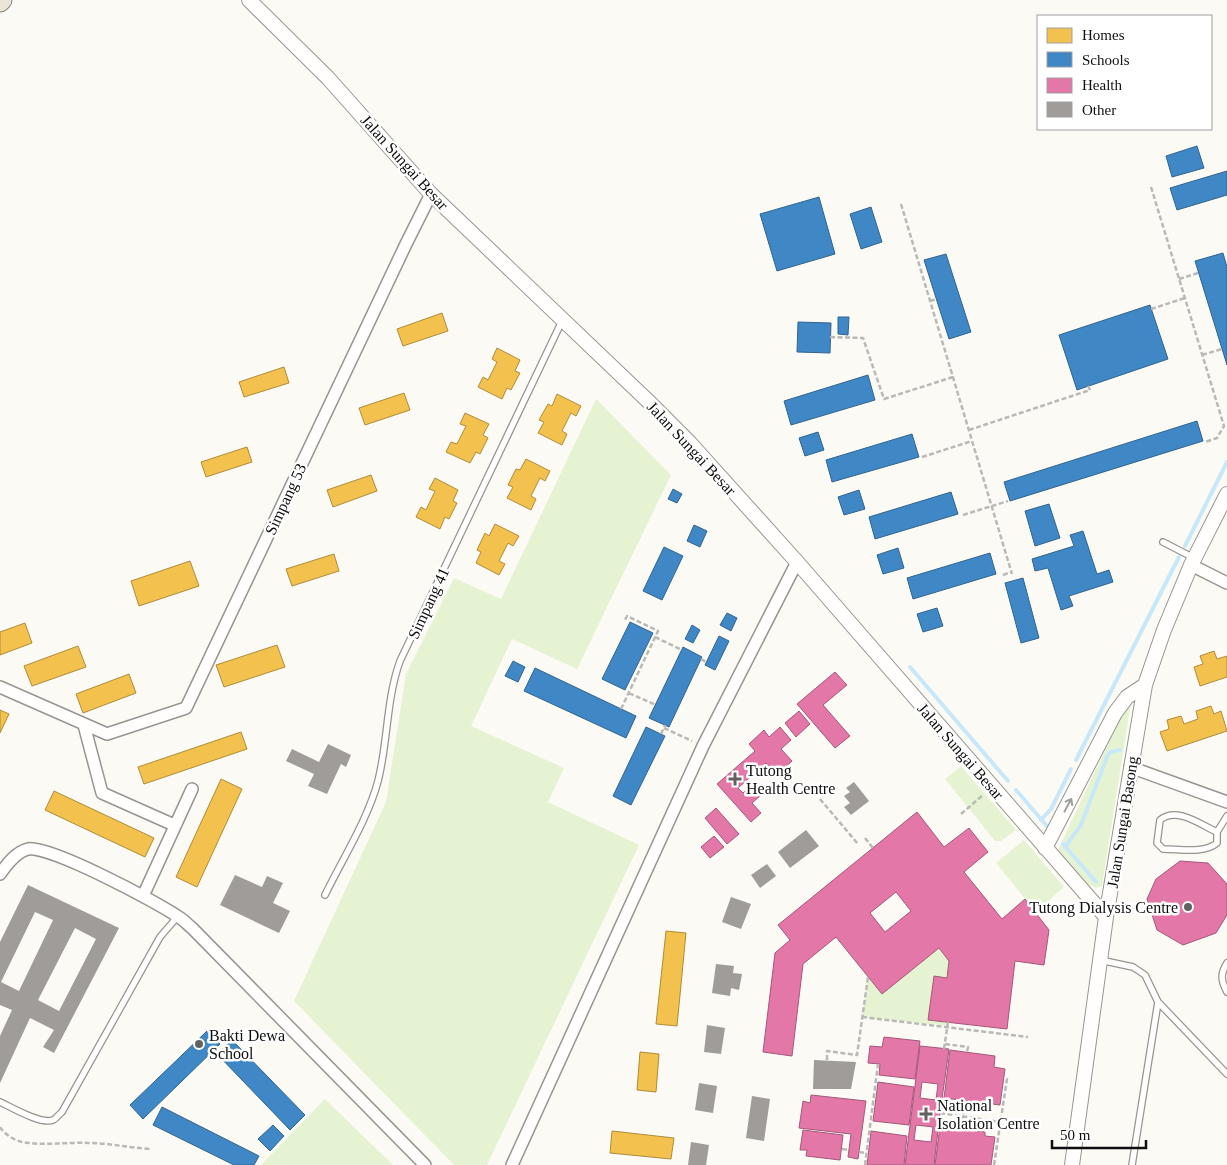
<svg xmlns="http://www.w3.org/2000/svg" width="1227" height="1165" font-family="Georgia,serif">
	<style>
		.green { fill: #e6f3d2 }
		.homes { fill: #f2c14e; stroke: #ae8c3b }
		.schools { fill: #3f88c5; stroke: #31648e }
		.health { fill: #e377a8; stroke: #a3587a; fill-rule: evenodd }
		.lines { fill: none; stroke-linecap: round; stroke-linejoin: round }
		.stream { stroke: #c8e8f9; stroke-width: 4 }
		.building { fill: #9f9c99; fill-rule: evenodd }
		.service-casing { stroke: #969592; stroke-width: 8 }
		.minor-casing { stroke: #969592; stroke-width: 14 }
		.tertiary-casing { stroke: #969592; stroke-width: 16 }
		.trunk-casing { stroke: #83827f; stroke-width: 21 }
		.path { stroke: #b9b9b8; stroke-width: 2.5; stroke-dasharray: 5 2.5; stroke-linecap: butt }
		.service { stroke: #fffefd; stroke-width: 5.5 }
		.minor { stroke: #fffefd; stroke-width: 11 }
		.tertiary { stroke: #fffefd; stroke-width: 14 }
		.trunk { stroke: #ece4d7; stroke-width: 19 }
		.oneway { stroke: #9f9e9e }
		.poi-dot { fill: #62615f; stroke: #fff; stroke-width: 2 }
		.labels { text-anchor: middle; stroke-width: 5; stroke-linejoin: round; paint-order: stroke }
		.street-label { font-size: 16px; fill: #0f0f0f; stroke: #fff }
		.poi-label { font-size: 16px; fill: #0f0f0f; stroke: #fff; text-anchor: start }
	</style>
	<rect width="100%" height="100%" fill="#fcfaf4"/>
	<path class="green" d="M596,399L671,475L577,669L512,639L471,726L564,768L548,802L639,845L487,1165H454L294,1001L386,802L406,674L454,578L501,599Z
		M1131,702L1102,886L1096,888L1084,882L1058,850L1125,707Z
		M961,766L1016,830L1001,841H995L945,779Z
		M1024,840L1064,887L1036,912L996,863Z
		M939,948L949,961L947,978L934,976L948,1022V1026L862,1017L868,977L882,993Z
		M325,1099L393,1165H261Z"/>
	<path class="homes" d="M442,313L448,331L403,346L397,329Z
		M497,348L520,360L515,371L520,373L511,390L507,388L502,399L478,387L483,377L488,380L497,362L492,359Z
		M284,367L289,383L244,397L239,382Z
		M404,393L410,410L365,425L359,408Z
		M557,394L581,406L576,416L571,413L562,431L567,434L562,445L538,433L544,422L539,420L548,404L552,406Z
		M465,413L489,424L483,435L488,438L480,454L476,452L470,463L446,452L451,442L457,444L466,426L460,424Z
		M247,447L252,462L206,477L201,462Z
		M526,459L550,471L545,481L540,478L531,496L536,499L531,510L507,498L513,487L508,485L516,469L520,470Z
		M371,475L377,491L333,507L327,490Z
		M435,478L458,490L453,501L457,503L449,519L445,517L440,529L416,517L421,507L426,510L435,491L429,489Z
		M495,524L519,536L513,546L508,543L499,561L505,564L499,575L476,563L481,552L477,550L485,533L489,536Z
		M334,554L339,571L292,586L286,569Z
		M190,561L199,586L139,606L131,581Z
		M25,623L32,643L0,655V632Z
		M277,645L285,667L224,687L216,665Z
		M78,646L86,667L32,686L24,666Z
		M1214,651L1217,659L1227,656V677L1200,686L1194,667L1203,664L1200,656Z
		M129,674L136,693L83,713L76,694Z
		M1211,706L1214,714L1221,711L1227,731L1167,751L1160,732L1169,729L1167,720L1181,716L1184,724L1198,719L1196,711Z
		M0,710L9,714L0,733Z
		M241,732L247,749L144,784L138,767Z
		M221,779L242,789L197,887L176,877Z
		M54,791L154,838L145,857L45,810Z
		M666,931L686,933L677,1026L656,1024Z
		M640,1052L659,1054L656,1092L637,1090Z
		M612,1131L674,1138L671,1159L610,1153Z"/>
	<path class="schools" d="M1197,146L1204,168L1172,177L1166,156Z
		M1227,171V195L1177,210L1170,188Z
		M819,197L835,254L777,271L760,214Z
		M871,207L882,242L861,249L850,214Z
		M1223,253L1227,267V365L1195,261Z
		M946,254L971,332L949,339L924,260Z
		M1150,305L1168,359L1077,390L1059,335Z
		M838,317H849L848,335L838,334Z
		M798,322L831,323L830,353L797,352Z
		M868,375L875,400L791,425L784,401Z
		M1197,421L1203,441L1010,501L1004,482Z
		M818,432L824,450L805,456L799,438Z
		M912,434L919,457L832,482L826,460Z
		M673,489L682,494L677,503L668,499Z
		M859,490L865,509L844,515L838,497Z
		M951,492L958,514L875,539L869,517Z
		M1049,504L1060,538L1035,546L1025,511Z
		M694,525L707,531L700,547L687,541Z
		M1083,531L1097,574L1109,570L1113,582L1069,596L1073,606L1061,610L1048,568L1035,571L1032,559L1074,546L1070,535Z
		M664,547L683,556L662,600L643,591Z
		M898,548L904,568L883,574L877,555Z
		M990,553L996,574L913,599L907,578Z
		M1023,578L1039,638L1021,643L1005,583Z
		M937,608L943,626L923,632L917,614Z
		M727,613L737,618L731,631L720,625Z
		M630,622L653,633L625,690L602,679Z
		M692,625L700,630L693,643L685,639Z
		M719,636L729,641L715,670L705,665Z
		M683,647L702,657L669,727L649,718Z
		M513,661L525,667L518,682L505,676Z
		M535,668L636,716L626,738L524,691Z
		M646,727L665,736L631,805L613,796Z
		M207,1031L220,1044L143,1119L130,1105Z
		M232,1040L305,1115L290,1130L217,1054Z
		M162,1107L259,1156L254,1165H234L153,1125Z
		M273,1125L284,1136L270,1151L258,1139Z"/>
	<path class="health" d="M835,672L847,685L823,705L850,736L835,748L797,704Z
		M799,711L810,724L796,737L785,723Z
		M780,727L791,740L781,749L792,761L777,774L766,763L738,788L743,793L751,786L760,796L752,803L761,813L751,822L717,784L755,751L749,744L764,730L769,737Z
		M716,808L739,834L727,844L705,818Z
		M917,812L944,847L969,828L988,852L964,872L1002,919L1025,899L1049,930L1044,965L1015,961L1007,1029L928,1020L934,976L947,978L949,961L939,948L882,994L836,937L803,964L792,1056L763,1052L775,953L790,940L778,925ZM896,892L911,911L885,932L870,913Z
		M714,836L724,847L710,858L701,847Z
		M1180,861L1208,863L1227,884V915L1216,933L1183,945L1157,930L1147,899L1156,879Z
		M884,1037L920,1041L915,1079L879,1075L880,1064L868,1063L870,1046L882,1047Z
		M920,1046L949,1049L940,1113L934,1165H905ZM922,1082L938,1084L936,1100L920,1098ZM916,1125L933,1127L931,1142L914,1140Z
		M950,1050L995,1056L994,1067L1005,1069L1000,1105L944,1098Z
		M878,1082L914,1087L909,1125L873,1121Z
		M811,1095L866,1101L858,1159L848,1157L851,1134L799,1128L803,1101L810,1103Z
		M940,1126L985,1132V1136L995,1137L991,1165H935Z
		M803,1130L843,1135L840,1160L806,1156L807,1150H800Z
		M871,1131L907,1136L904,1165H867Z"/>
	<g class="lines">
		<path class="stream" d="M1185,546L1227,462
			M910,667L1008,781
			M1076,760L1179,557
			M1016,790L1047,826
			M1041,820L1051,809L1071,769
			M1063,844L1096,882
			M1065,847L1081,825L1107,757L1110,752L1120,750"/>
	</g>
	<path class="building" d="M328,744L351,755L346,767L341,764L327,794L308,786L314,774L286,761L292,749L319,762Z
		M854,782L869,801L851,815L844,807L850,803L844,796L850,792L846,788Z
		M806,830L819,846L790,868L778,852Z
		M767,864L776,876L760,888L751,875Z
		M235,875L262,887L267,876L283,883L273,903L290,911L279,933L220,905Z
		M28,885L119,928L54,1053L43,1047L54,1030L30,1018L0,1083V1036L12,1010L0,1005V942ZM35,912L53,920L19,991L1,982ZM75,928L96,939L59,1011L38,1000Z
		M731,897L751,904L741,929L722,922Z
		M716,964L734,966L733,973L742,974L739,990L731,988L730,996L712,993Z
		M707,1025L725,1028L721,1054L704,1052Z
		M814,1060L856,1062L851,1089H813Z
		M699,1083L717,1086L713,1113L695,1110Z
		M752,1096L770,1099L764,1141L746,1138Z
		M691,1142L709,1145L706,1165H688Z"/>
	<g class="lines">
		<g class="service-casing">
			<path id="service" d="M1163,542L1194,558
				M1217,832C1201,825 1177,806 1160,820L1157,843L1163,849C1180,849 1204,854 1217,843V832L1227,816
				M325,895C342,860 368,819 378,781C388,742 386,700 400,661L562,321
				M1100,960L1133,967L1145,975L1158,1002
				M1227,963C1220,974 1221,981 1227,992
				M0,1102C11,1107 41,1125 53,1120C56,1119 59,1114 62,1112L160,937L178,916
				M1132,1165L1158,1002L1227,1074"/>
		</g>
		<g class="minor-casing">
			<path id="minor" d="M1191,565L1227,583
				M0,687L107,734L186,708L406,244L431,194
				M84,725L102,793L174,825
				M1130,767L1227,802
				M0,874C7,864 16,852 28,849C49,845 157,902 177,916C183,919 187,924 192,928L425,1165
				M143,896L192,789
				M512,1165L703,746L797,562"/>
		</g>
		<g class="tertiary-casing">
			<path id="tertiary" d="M249,0L328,78L431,194L648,401L690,443L797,562L1106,917
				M1045,848L1115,713L1127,697L1145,685
				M1072,1165L1106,917L1145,685L1164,630L1191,565L1227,494"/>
		</g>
		<g class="trunk-casing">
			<path id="trunk" d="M0,2L2,0"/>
		</g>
		<path class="path" d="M1151,187L1224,426L1217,438L1205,442
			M901,204L1012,574
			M1179,279L1198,273
			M930,301L937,299
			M1151,309L1185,298
			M830,337L863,338L884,399L953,377
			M1202,355L1222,349
			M969,430L1090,390L1088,386
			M922,457L972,441
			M963,515L1008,501
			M1003,575L1011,572
			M655,637L682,650
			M701,659L706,662
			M629,693L656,705
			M621,709L658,631L627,616L624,622
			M664,728L692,741
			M661,734L665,725
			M820,799L858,844
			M961,814L983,795
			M865,838L873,848
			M862,1017L1028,1037
			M945,1044L968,1047L967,1052
			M944,1049L948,1022
			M827,1060V1051L857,1055L868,977
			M940,1113L1000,1122
			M0,1127C4,1134 14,1140 22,1142C44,1146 67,1142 89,1143C109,1143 130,1148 151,1149
			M961,1129L965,1100
			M842,1149L849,1150
			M859,1152L866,1153
			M865,1165L878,1064
			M994,1165L1007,1079L1004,1078"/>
		<use href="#service" class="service"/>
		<use href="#minor" class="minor"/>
		<use href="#tertiary" class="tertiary"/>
		<use href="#trunk" class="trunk"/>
	</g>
	<defs><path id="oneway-shaft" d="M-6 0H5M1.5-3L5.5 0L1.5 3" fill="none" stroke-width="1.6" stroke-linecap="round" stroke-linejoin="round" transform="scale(1.25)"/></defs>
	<use class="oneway" href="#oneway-shaft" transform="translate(1068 805) rotate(-62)"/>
	<g class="poi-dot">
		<path d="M732.5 771.5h5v5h5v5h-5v5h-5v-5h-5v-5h5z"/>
		<circle cx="1188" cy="907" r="5"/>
		<circle cx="199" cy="1044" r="5"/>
		<path d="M923.5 1106.5h5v5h5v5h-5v5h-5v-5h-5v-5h5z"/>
	</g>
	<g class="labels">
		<g class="street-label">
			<text transform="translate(405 162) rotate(48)" y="6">Jalan Sungai Besar</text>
			<text transform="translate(692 448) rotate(47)" y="6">Jalan Sungai Besar</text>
			<text transform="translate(285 499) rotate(-65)" y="6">Simpang 53</text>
			<text transform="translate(428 603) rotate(-65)" y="6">Simpang 41</text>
			<text transform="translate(961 751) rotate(49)" y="6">Jalan Sungai Besar</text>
			<text transform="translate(1122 822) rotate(-81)" y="6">Jalan Sungai Basong</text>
		</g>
		<g class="poi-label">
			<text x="746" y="776">Tutong<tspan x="746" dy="18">Health Centre</tspan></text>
			<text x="1178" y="913" text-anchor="end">Tutong Dialysis Centre</text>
			<text x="209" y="1041">Bakti Dewa<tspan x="209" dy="18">School</tspan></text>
			<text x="937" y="1111">National<tspan x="937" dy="18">Isolation Centre</tspan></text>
		</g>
	</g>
	<rect x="1037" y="15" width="175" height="115" fill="#ffffff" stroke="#9f9f9f"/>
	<rect x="1047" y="28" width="25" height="15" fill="#f2c14e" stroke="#9f9f9f"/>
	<text x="1082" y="40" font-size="15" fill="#0f0f0f">Homes</text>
	<rect x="1047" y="52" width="25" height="15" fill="#3f88c5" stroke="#9f9f9f"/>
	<text x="1082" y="65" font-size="15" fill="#0f0f0f">Schools</text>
	<rect x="1047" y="78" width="25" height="15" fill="#e377a8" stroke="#9f9f9f"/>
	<text x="1082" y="90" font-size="15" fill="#0f0f0f">Health</text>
	<rect x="1047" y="102" width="25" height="15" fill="#9f9c99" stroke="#9f9f9f"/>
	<text x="1082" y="115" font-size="15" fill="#0f0f0f">Other</text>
	<path d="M1052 1140v8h94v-8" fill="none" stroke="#0f0f0f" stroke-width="2.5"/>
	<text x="1060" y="1140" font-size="15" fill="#0f0f0f" stroke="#ffffff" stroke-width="4" paint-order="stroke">50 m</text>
</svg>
